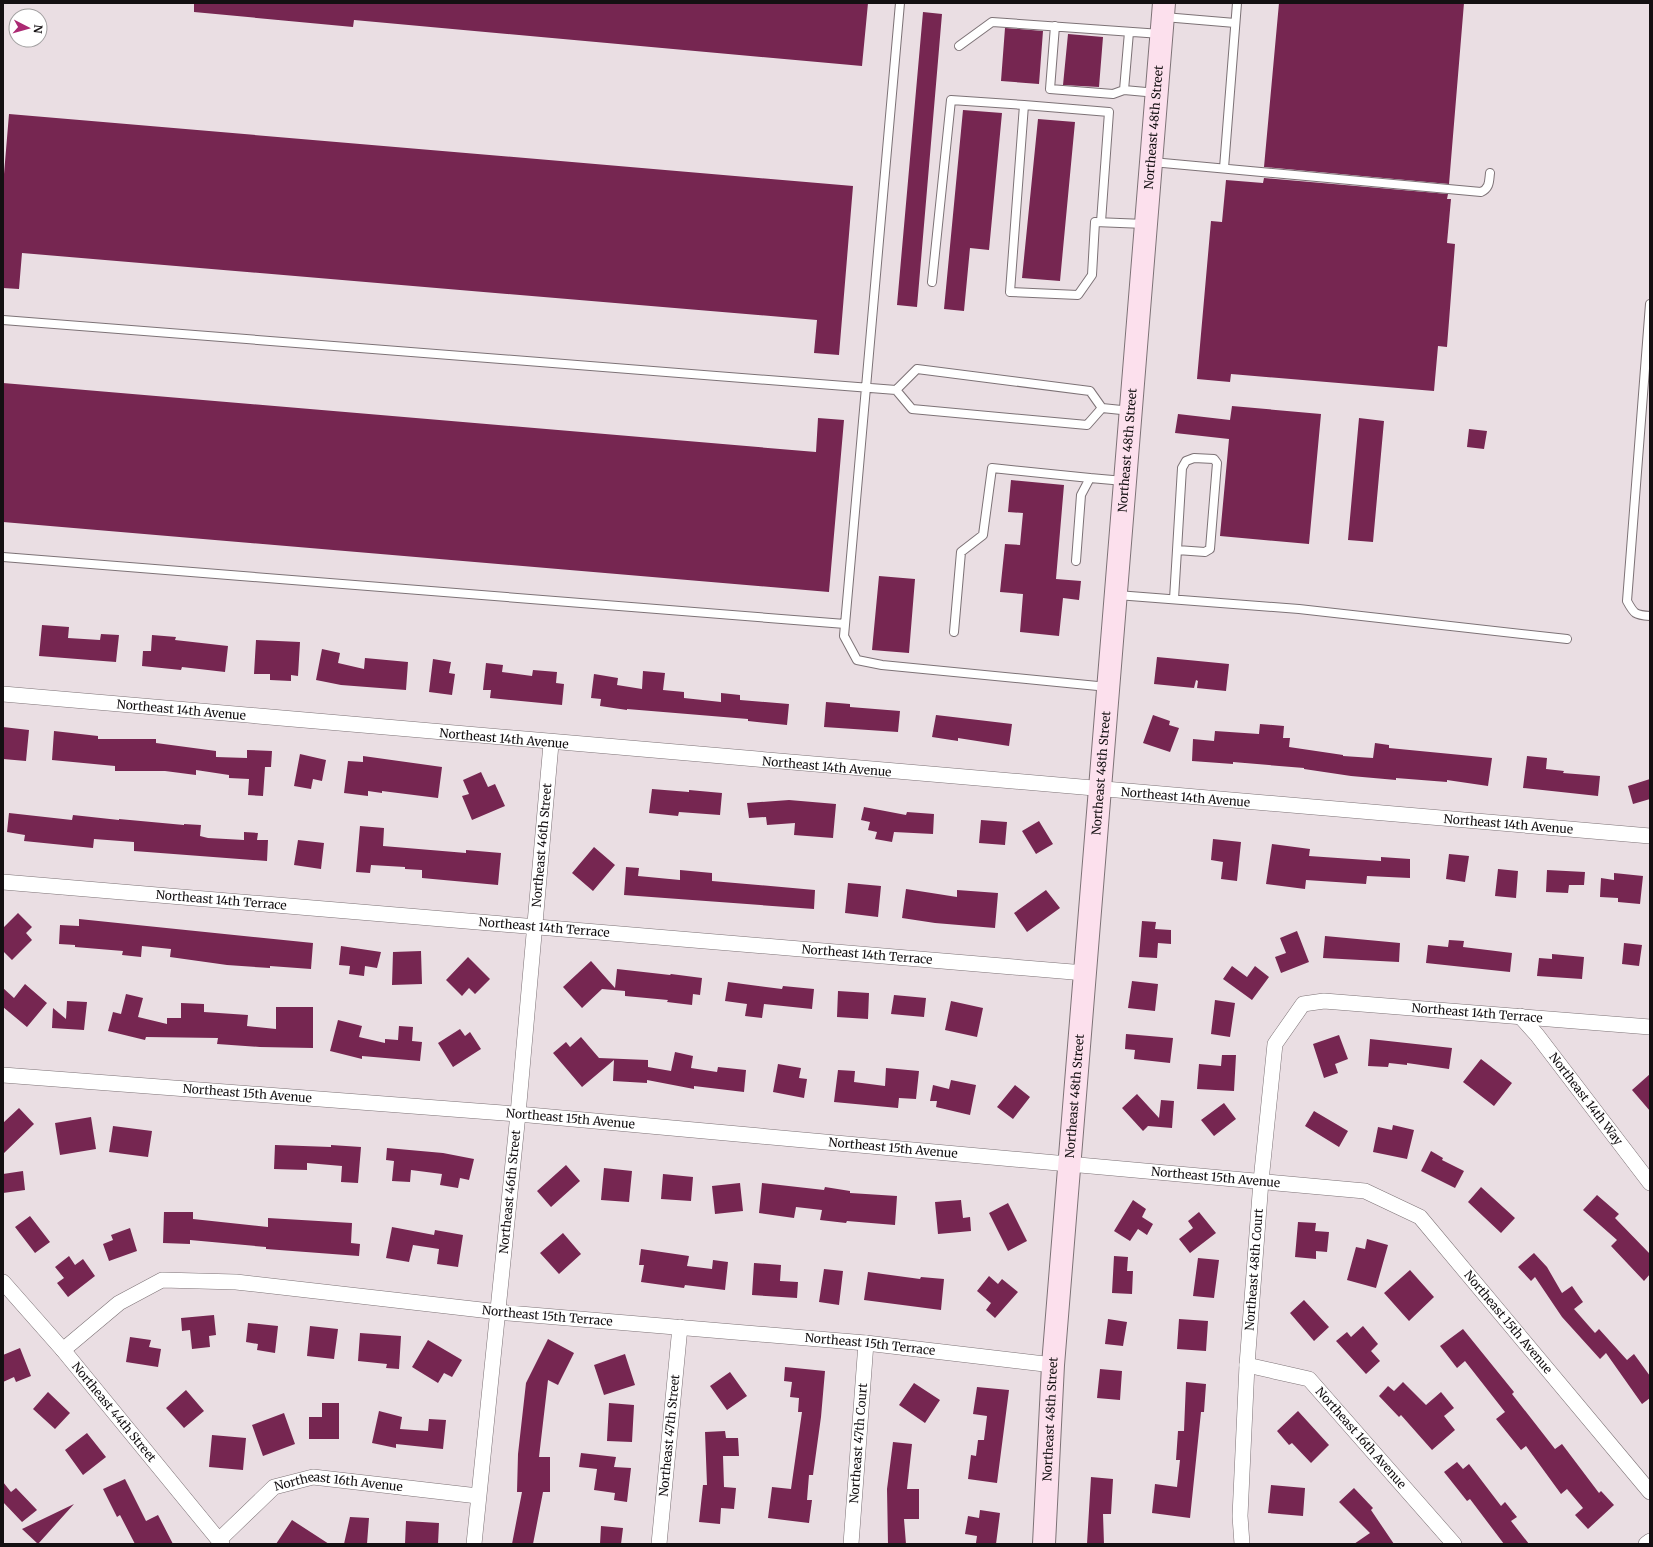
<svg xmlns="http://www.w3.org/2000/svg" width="1653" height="1547" font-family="Merriweather,serif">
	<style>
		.building { fill: #762651 }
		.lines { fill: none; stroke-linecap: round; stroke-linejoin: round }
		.lane-casing { stroke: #7d7276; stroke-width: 10 }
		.street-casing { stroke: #7d7276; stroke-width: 16 }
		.secondary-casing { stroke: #7d7276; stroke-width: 24 }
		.lane { stroke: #fff; stroke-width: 8 }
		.street { stroke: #fff; stroke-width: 15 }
		.secondary { stroke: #fce0ed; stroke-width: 22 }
		.labels { text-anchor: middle; stroke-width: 4; stroke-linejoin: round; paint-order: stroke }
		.street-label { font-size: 12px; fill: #141012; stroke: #fff }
	</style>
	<rect width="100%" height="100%" fill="#eadee3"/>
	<path class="building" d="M194,3H868L862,66L354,20L353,27L194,12Z
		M1279,3H1464L1449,184L1264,167Z
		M923,12L942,14L917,307L897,305Z
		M1005,28L1043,31L1039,84L1001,81Z
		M1068,34L1103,37L1099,87L1063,85Z
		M963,110L1002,113L989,250L970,248L964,311L944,309Z
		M9,114L853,186L839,355L814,353L817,320L22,253L19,289L3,288V186Z
		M1038,119L1075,122L1060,281L1022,278Z
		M1264,178L1448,194L1447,199H1451L1447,243L1455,244L1447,347L1438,346L1434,391L1231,374L1230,382L1197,379L1211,221L1222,222L1226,180L1263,183Z
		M3,383L816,452L818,418L844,420L829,592L3,522Z
		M1232,406L1321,414L1309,544L1220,536L1229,439L1175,433L1178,414L1230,420Z
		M1359,418L1384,421L1373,542L1348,540Z
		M1469,429L1487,431L1484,449L1467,447Z
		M1011,480L1064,485L1056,579L1081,581L1079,600L1063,598L1059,636L1020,632L1023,594L1000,592L1005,544L1020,545L1023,513L1008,512Z
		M879,576L915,579L909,653L872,650Z
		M42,625L69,627L68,638L100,640L101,634L119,635L116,662L39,656Z
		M152,635L176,637L175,640L228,646L225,672L182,667L181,670L142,666L143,651H151Z
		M256,640L300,642L298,676L291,675V681L270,680V674H254Z
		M322,649L340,653L338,663L364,669L365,658L408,662L406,690L341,685L316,680Z
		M1157,657L1229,664L1226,691L1197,688L1198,681L1196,680L1194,688L1154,684Z
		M433,659L451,662L449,673L455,674L452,695L429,692Z
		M486,663L503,665L502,672L532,676L533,670L557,672L556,683L564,684L562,705L490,698L491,690H483Z
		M643,671L665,673L663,690L684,692V698L721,702V693L740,695V700L789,704L787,725L748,721V719L627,709V710L600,706L601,699L591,698L594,674L618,678L617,685L642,689Z
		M826,702L850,704V707L900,711L898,732L824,727Z
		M936,715L1012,724L1009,746L958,738V741L932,737Z
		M1153,715L1170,721L1169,725L1179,728L1170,752L1143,743Z
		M1260,724L1284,726L1283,738H1290L1289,747L1343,755V756L1373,758L1375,743L1389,745V748L1492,758L1488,786L1447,780V782L1396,778V780L1351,776L1304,769V768L1233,762V764L1192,761L1193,739L1214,741L1215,731L1259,734Z
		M3,727L29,730L26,761L3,759Z
		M54,731L98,736V739H156V743L216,751V757L247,758V750L272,751L271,767H265L263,796L248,795L249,779L229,778V775L196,770V775L165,771H115V766L52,760Z
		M300,754L326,760L322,781L313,779L311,789L294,786Z
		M363,756L442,767L438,798L382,791V793L368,791V796L344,793L348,761L363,762Z
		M1527,756L1547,758L1546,769L1564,771L1563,773L1600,776L1598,796L1523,788Z
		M481,772L488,787L495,784L505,806L472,820L462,796L469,794L463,780Z
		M1650,779V799L1633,804L1628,786Z
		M652,789L689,792V790L722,793L720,815L679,812L678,816L649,813Z
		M789,800L836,804L833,838L794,835L795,823L767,825L766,817L749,818L747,803Z
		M864,807L906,815L907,812L934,814L933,834L894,832L892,842L875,839L877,832L868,830L870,822L861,820Z
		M9,813L72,820L73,815L119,820V819L184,825V824L201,825L200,836L208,838L244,840V832L258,833L257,840H268L267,861L134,851V842L94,839L93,848L24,841L25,835L7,832Z
		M981,820L1007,822L1005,845L979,843Z
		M1039,821L1053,844L1036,854L1022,831Z
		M360,826L384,828L383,846L466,853V850L501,853L498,885L422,878V870L405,869V867L371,865L370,873L356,872Z
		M1213,839L1241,842L1237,881L1221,879L1223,862L1211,860Z
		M298,840L324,843L321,869L294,865Z
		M1272,844L1310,849L1309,856L1381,861V857L1410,859V878L1367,876L1366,884L1306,880L1305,889L1266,884Z
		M594,847L615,865L593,891L572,873Z
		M1449,854L1469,856L1465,882L1446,879Z
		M626,867L639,868L638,876L680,880V870L712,873V881L815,890L814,909L624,895Z
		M1498,869L1518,871L1516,898L1495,896Z
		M1547,870L1585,872L1584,885H1569L1568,893L1546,892Z
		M1614,873L1643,876L1640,904L1618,902V898L1600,897L1601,878L1614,880Z
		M848,883L881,886L878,917L845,913Z
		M906,889L957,897V890L998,893L995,928L935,923L902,918Z
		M1046,890L1060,908L1027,932L1014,913Z
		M18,913L32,927L26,933L32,940L12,960L3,951V928Z
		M79,919L313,943L311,969L270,966V968L227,965L170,957L171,949L142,946L141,957L122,955L123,951L75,947V945L59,944L60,925L79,926Z
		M1142,921L1156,922L1155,929L1171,930V944L1158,943L1157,958L1139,957Z
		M1297,931L1309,962L1281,973L1275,957L1286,953L1280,938Z
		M1325,936L1400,943L1399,962L1323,958Z
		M1449,940L1464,941L1463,947L1512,953L1510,972L1426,963L1428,945L1448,947Z
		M1624,943L1642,945L1639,966L1622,964Z
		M341,946L381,952L377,968L365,966L364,976L349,974L350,966L339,965Z
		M421,951L422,984L392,985L393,952Z
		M1552,954L1584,957L1582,979L1537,976L1539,958L1552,959Z
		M468,957L490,979L475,994L469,988L462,996L446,980Z
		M591,961L615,988L617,969L670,975L671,974L702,978L700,995L693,994L692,1005L667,1002L668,1000L625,996V991L602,989L582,1008L563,987Z
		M1232,966L1247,977L1255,966L1269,977L1252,1000L1223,979Z
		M1132,981L1158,984L1155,1011L1128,1008Z
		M728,982L782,989L783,986L814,989L812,1009L764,1004L762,1018L745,1016L747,1004L725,1001Z
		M25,984L47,1003L27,1027L3,1007V988L14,998Z
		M838,991L869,993L868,1019L837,1017Z
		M126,994L143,998L138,1017L167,1024V1018H181V1003L204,1004V1012L248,1015L247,1026L276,1029V1007H313V1048L260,1047L217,1044L218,1038L146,1037L145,1040L108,1031L113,1012L121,1014Z
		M894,995L926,998L924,1017L891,1014Z
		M1215,1000L1235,1003L1230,1037L1211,1034Z
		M67,1001L87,1002L84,1030L52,1028L53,1008L66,1019Z
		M951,1001L983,1008L977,1037L945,1030Z
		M338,1020L362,1026L359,1037L385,1043V1039L398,1040L399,1026L413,1027L412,1041L422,1042L420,1061L362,1056V1059L330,1051Z
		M460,1029L465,1036L470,1032L481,1049L453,1067L438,1043Z
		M1126,1034L1173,1038L1170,1063L1134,1059L1135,1050L1125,1049Z
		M1339,1035L1348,1059L1335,1064L1338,1073L1324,1078L1313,1044Z
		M581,1037L599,1058L648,1060V1067L671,1071L675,1052L693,1056L691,1068L717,1072L718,1067L746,1070L744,1092L694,1086V1089L647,1080V1083L613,1081L614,1060L582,1087L553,1053L566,1042L570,1047Z
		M1370,1039L1452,1048L1449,1069L1407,1063V1065L1389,1063L1388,1067L1368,1066Z
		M1222,1055H1236L1234,1091L1197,1089L1199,1064L1221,1066Z
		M1481,1059L1512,1083L1494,1106L1463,1082Z
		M778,1064L801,1068L799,1078L807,1079L804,1098L773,1092Z
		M886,1068L919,1071L916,1099L899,1098L898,1108L834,1102L838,1070L855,1071L854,1082L885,1086Z
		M1650,1074V1111L1632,1090Z
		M951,1080L976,1085L970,1115L936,1107L937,1101H930L933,1085L949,1089Z
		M1015,1085L1030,1097L1013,1119L997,1107Z
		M1137,1094L1159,1118L1161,1100L1174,1101L1172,1128L1148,1126L1143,1131L1122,1108Z
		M1224,1103L1236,1119L1214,1136L1201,1120Z
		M19,1108L34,1124L3,1154V1123Z
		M1314,1111L1348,1131L1339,1147L1305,1126Z
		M91,1117L96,1149L60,1155L55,1123Z
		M1393,1125L1414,1130L1407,1159L1373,1152L1378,1127L1392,1130Z
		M113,1126L152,1131L148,1157L109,1152Z
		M275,1145L331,1147V1145L361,1147L358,1183L341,1182L342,1166L307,1163V1170L274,1169Z
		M387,1148L443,1153L474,1159L469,1180L460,1178L458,1188L440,1185L442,1174L411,1170L410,1182L392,1181L394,1161L386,1160Z
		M1431,1151L1443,1158L1442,1160L1464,1171L1455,1188L1421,1171Z
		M566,1165L580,1181L551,1207L537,1191Z
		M604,1168L632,1171L629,1202L601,1200Z
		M23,1171L25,1190L3,1193V1174Z
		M663,1174L693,1177L691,1201L661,1199Z
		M740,1183L743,1211L715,1214L712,1186Z
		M762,1183L824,1190L825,1187L850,1191V1193L897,1196L895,1225L847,1221L846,1223L820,1220L822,1210L796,1207L794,1218L759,1213Z
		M1481,1187L1515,1218L1501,1233L1468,1202Z
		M1597,1195L1619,1214L1615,1218L1650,1254V1274L1644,1281L1611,1246L1617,1240L1583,1210Z
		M961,1200L963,1218L970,1217L971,1231L938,1234L935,1202Z
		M1133,1200L1146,1209L1142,1217L1153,1224L1147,1235L1138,1229L1130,1241L1114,1231Z
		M1008,1203L1027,1241L1008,1251L989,1213Z
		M164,1212H193V1219L268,1227V1218L352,1223L351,1243L360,1244L359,1256L266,1249V1247L190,1240V1244L163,1243Z
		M1199,1212L1216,1233L1190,1253L1179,1239L1193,1228L1188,1221Z
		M30,1216L50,1242L35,1253L15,1227Z
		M1298,1222L1316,1223L1315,1231L1329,1232L1327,1252L1316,1251V1259L1295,1257Z
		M392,1227L434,1235L435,1230L463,1235L458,1267L437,1264L439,1249L413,1245L409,1262L386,1258Z
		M130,1228L137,1251L109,1261L103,1244L113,1240L111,1235Z
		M563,1233L581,1254L559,1274L540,1253Z
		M1367,1239L1388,1245L1376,1288L1347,1280L1356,1247L1365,1249Z
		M641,1249L689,1256L687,1266L712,1269L713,1260L728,1262L725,1290L685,1285L684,1288L641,1282L644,1265H639Z
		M1534,1253L1547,1267L1562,1293L1572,1286L1583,1302L1574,1309L1595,1333L1599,1329L1627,1360L1634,1354L1650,1376V1398L1642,1404L1606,1353L1600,1359L1562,1317L1535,1277L1531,1281L1518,1267Z
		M69,1256L75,1265L83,1259L95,1276L68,1297L57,1283L64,1278L55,1267Z
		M1114,1256L1128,1257L1127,1271H1133L1132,1294L1112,1293Z
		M1198,1258L1219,1260L1214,1298L1193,1296Z
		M754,1263L781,1265L780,1281L798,1282L797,1298L752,1295Z
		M824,1269L843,1271L839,1305L819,1302Z
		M1410,1270L1434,1297L1409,1321L1384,1293Z
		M868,1272L920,1279L921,1277L944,1279L941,1310L864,1300Z
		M989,1276L998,1284L1002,1279L1018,1292L995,1318L986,1310L991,1303L977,1291Z
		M1304,1300L1329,1327L1314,1341L1290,1313Z
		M214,1315L216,1335L209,1336L210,1347L192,1349L190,1330L182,1331L181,1318Z
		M1108,1319L1127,1322L1123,1346L1105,1344Z
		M1179,1319L1208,1321L1206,1351L1177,1349Z
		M248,1323L278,1326L275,1353L257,1350L258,1344L246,1342Z
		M310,1326L338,1329L334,1359L307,1356Z
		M1363,1326L1378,1344L1371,1351L1380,1361L1366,1374L1336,1341L1347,1332L1351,1337Z
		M1463,1329L1514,1392L1512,1394L1555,1449L1562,1444L1599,1493L1601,1491L1614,1505L1588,1529L1575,1515L1583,1508L1567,1489L1561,1494L1526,1446L1521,1450L1496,1419L1505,1412L1465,1361L1457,1368L1440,1346Z
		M360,1333L401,1336L399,1369L386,1368L387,1364L358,1361Z
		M130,1337L151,1340L149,1347L161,1349L158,1367L126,1362Z
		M548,1339L574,1353L558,1385L548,1380L539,1457H550V1492H543L533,1544H512L522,1492H517L518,1454L526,1383Z
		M428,1340L462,1360L452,1377L444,1373L438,1383L412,1367Z
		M20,1348L31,1376L16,1382L14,1377L3,1382V1355Z
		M625,1354L635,1385L604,1395L594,1365Z
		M785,1367L825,1371L821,1417L813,1475H809L807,1500H812L809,1523L768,1518L772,1487L791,1489L802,1412H798L799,1398L790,1397L792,1382L784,1381Z
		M1100,1369L1122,1371L1120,1400L1097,1398Z
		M730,1372L747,1396L727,1410L710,1386Z
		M1186,1382L1206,1384L1204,1412H1201L1190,1518L1152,1513L1155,1484L1177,1487L1180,1460H1176L1178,1431H1184Z
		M1403,1382L1426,1405L1441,1392L1454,1408L1444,1416L1455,1430L1432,1450L1401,1415L1399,1417L1379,1396L1388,1386L1394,1391Z
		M914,1383L940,1400L925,1423L899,1405Z
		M977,1387L1009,1390L997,1483L968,1479L971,1455L976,1456L978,1440H984L987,1416L973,1414Z
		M186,1390L204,1411L184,1428L166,1408Z
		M48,1392L70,1413L55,1429L33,1409Z
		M322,1403H339V1439H309V1417H322Z
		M609,1403L634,1405L632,1442L607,1441Z
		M379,1411L402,1417L400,1429L428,1431L429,1419L446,1420L443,1449L396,1444V1448L372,1443Z
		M1298,1411L1329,1445L1311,1463L1292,1443L1289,1445L1277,1431Z
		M284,1413L295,1444L263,1456L252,1425Z
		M725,1431L726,1438H738L739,1456H723L724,1487L736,1488L734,1509L721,1508L720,1524L699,1522L703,1485H707L705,1432Z
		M87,1433L106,1457L83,1475L65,1450Z
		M212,1435L246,1438L243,1470L209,1467Z
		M893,1442L912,1444L907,1489H919V1519H904L906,1544H888L887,1489Z
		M581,1453L616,1457L614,1467L631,1468L627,1502L614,1500L615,1493L594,1490L597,1469L579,1467Z
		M1457,1462L1463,1469L1469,1464L1501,1506L1505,1502L1517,1517L1511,1521L1529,1544H1504L1470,1499L1467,1501L1444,1472Z
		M1091,1477L1113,1479L1111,1514H1103L1104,1544H1087Z
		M125,1479L146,1521L158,1515L173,1544H135L120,1515L117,1517L103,1489Z
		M3,1482L11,1492L16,1488L37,1510L22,1522L3,1502Z
		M1271,1485L1305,1488L1303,1516L1268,1513Z
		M1354,1488L1373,1508L1371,1510L1394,1544H1354L1370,1533L1339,1502Z
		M74,1504L38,1544L22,1529Z
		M980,1510L1000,1513L996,1544L976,1543L977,1536L965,1534L968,1516L979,1518Z
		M350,1517L369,1518L367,1544H344Z
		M292,1520L329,1544H276Z
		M406,1521L439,1523L438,1544H405Z
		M601,1526L623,1528L621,1544H600Z"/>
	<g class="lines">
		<g class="lane-casing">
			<path id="lane" d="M900,3L844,636L857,660L882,665L1108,687
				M1164,17L1235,23
				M1055,26L1050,89L1113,94L1124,90
				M1129,32L1124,90L1157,93
				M959,46L992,22L1161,34
				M1024,105L1109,112L1101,222
				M1152,162L1481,192C1490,188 1489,181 1490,173
				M1224,168L1237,3
				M932,282L951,100L1024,105L1010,292L1078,295L1092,275L1095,222L1145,224
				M1650,304L1627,601C1634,614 1635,615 1650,616
				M3,320L896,390L912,409L1087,425L1102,408
				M896,390L917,369L1090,391L1102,408L1131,411
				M3,557L845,624
				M1076,561L1081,495L1090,478L1124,481
				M1117,595L1299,609L1567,639
				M1174,599L1182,468L1186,461L1194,458L1214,459L1217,463L1210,549L1205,552L1177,550
				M954,632L961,552L983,535L992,468L1090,478"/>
		</g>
		<g class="street-casing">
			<g id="street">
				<path id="s1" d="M3,694C552,744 1101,791 1650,836"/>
				<path id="s2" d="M3,882L1085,973"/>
				<path id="s3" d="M1520,1016L1537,1035L1650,1183"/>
				<path id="s4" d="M3,1075L529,1115L1365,1191L1420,1217L1650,1492"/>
				<path id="s5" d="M3,1282L63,1350L222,1544"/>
				<path id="s6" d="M63,1350L119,1303L162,1280L236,1282L508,1313L866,1343L1053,1365"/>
				<path id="s7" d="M1247,1365L1309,1379L1454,1544"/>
				<path id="s8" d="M219,1540L274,1487L313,1477L478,1496"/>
				<path id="s9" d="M474,1544L518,1114L551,744"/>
				<path id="s10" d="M659,1544L680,1327"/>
				<path id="s11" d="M851,1544L866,1343"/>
				<path id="s12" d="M1242,1544L1240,1516L1247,1365L1261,1181L1275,1044L1303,1004L1324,1001L1650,1027"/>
				<path d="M1646,1544L1650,1541"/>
			</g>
		</g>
		<g class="secondary-casing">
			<g id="secondary">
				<path id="s13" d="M1044,1544L1053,1365L1164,3"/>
			</g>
		</g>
		<use href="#lane" class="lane"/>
		<use href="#street" class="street"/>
		<use href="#secondary" class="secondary"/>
	</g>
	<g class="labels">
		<g class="street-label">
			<text dy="4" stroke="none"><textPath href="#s13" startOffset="1421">Northeast 48th Street</textPath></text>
			<text dy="4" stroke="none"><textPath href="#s13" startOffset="1097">Northeast 48th Street</textPath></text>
			<text dy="4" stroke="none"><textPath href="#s1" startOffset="179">Northeast 14th Avenue</textPath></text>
			<text dy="4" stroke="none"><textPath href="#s1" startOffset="503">Northeast 14th Avenue</textPath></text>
			<text dy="4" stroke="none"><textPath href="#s1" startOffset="827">Northeast 14th Avenue</textPath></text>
			<text dy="4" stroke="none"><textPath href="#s13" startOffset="773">Northeast 48th Street</textPath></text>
			<text dy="4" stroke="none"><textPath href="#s1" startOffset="1187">Northeast 14th Avenue</textPath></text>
			<text dy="4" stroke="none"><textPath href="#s1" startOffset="1511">Northeast 14th Avenue</textPath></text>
			<text dy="4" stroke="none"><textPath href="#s9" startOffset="702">Northeast 46th Street</textPath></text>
			<text dy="4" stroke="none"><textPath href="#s2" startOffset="219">Northeast 14th Terrace</textPath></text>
			<text dy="4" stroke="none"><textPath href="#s2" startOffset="543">Northeast 14th Terrace</textPath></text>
			<text dy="4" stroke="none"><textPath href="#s2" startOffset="867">Northeast 14th Terrace</textPath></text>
			<text dy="4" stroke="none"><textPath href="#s12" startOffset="725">Northeast 14th Terrace</textPath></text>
			<text dy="4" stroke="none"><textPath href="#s4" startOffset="245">Northeast 15th Avenue</textPath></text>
			<text dy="4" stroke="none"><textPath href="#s13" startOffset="449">Northeast 48th Street</textPath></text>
			<text dy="4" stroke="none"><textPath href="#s3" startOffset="106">Northeast 14th Way</textPath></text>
			<text dy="4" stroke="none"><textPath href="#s4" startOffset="569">Northeast 15th Avenue</textPath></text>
			<text dy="4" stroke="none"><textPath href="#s4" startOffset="893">Northeast 15th Avenue</textPath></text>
			<text dy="4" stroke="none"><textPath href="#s4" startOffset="1217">Northeast 15th Avenue</textPath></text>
			<text dy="4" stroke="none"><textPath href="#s9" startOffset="354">Northeast 46th Street</textPath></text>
			<text dy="4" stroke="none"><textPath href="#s12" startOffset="275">Northeast 48th Court</textPath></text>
			<text dy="4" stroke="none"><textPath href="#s6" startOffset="509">Northeast 15th Terrace</textPath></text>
			<text dy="4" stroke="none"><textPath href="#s4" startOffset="1565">Northeast 15th Avenue</textPath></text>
			<text dy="4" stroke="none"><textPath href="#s6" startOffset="833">Northeast 15th Terrace</textPath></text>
			<text dy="4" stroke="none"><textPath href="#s5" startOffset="171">Northeast 44th Street</textPath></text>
			<text dy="4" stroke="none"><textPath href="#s13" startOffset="125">Northeast 48th Street</textPath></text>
			<text dy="4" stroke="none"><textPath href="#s10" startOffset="109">Northeast 47th Street</textPath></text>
			<text dy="4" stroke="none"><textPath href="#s7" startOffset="142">Northeast 16th Avenue</textPath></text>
			<text dy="4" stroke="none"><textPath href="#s11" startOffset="101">Northeast 47th Court</textPath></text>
			<text dy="4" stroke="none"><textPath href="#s8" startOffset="142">Northeast 16th Avenue</textPath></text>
		</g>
	</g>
	<rect width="1653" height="1547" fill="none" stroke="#141012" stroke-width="8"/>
	<g transform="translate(28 28) rotate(96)"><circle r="19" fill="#ffffff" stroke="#a19fa0"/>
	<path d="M0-3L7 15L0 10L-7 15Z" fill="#ab2973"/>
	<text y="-6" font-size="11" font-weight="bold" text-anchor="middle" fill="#141012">N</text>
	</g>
</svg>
